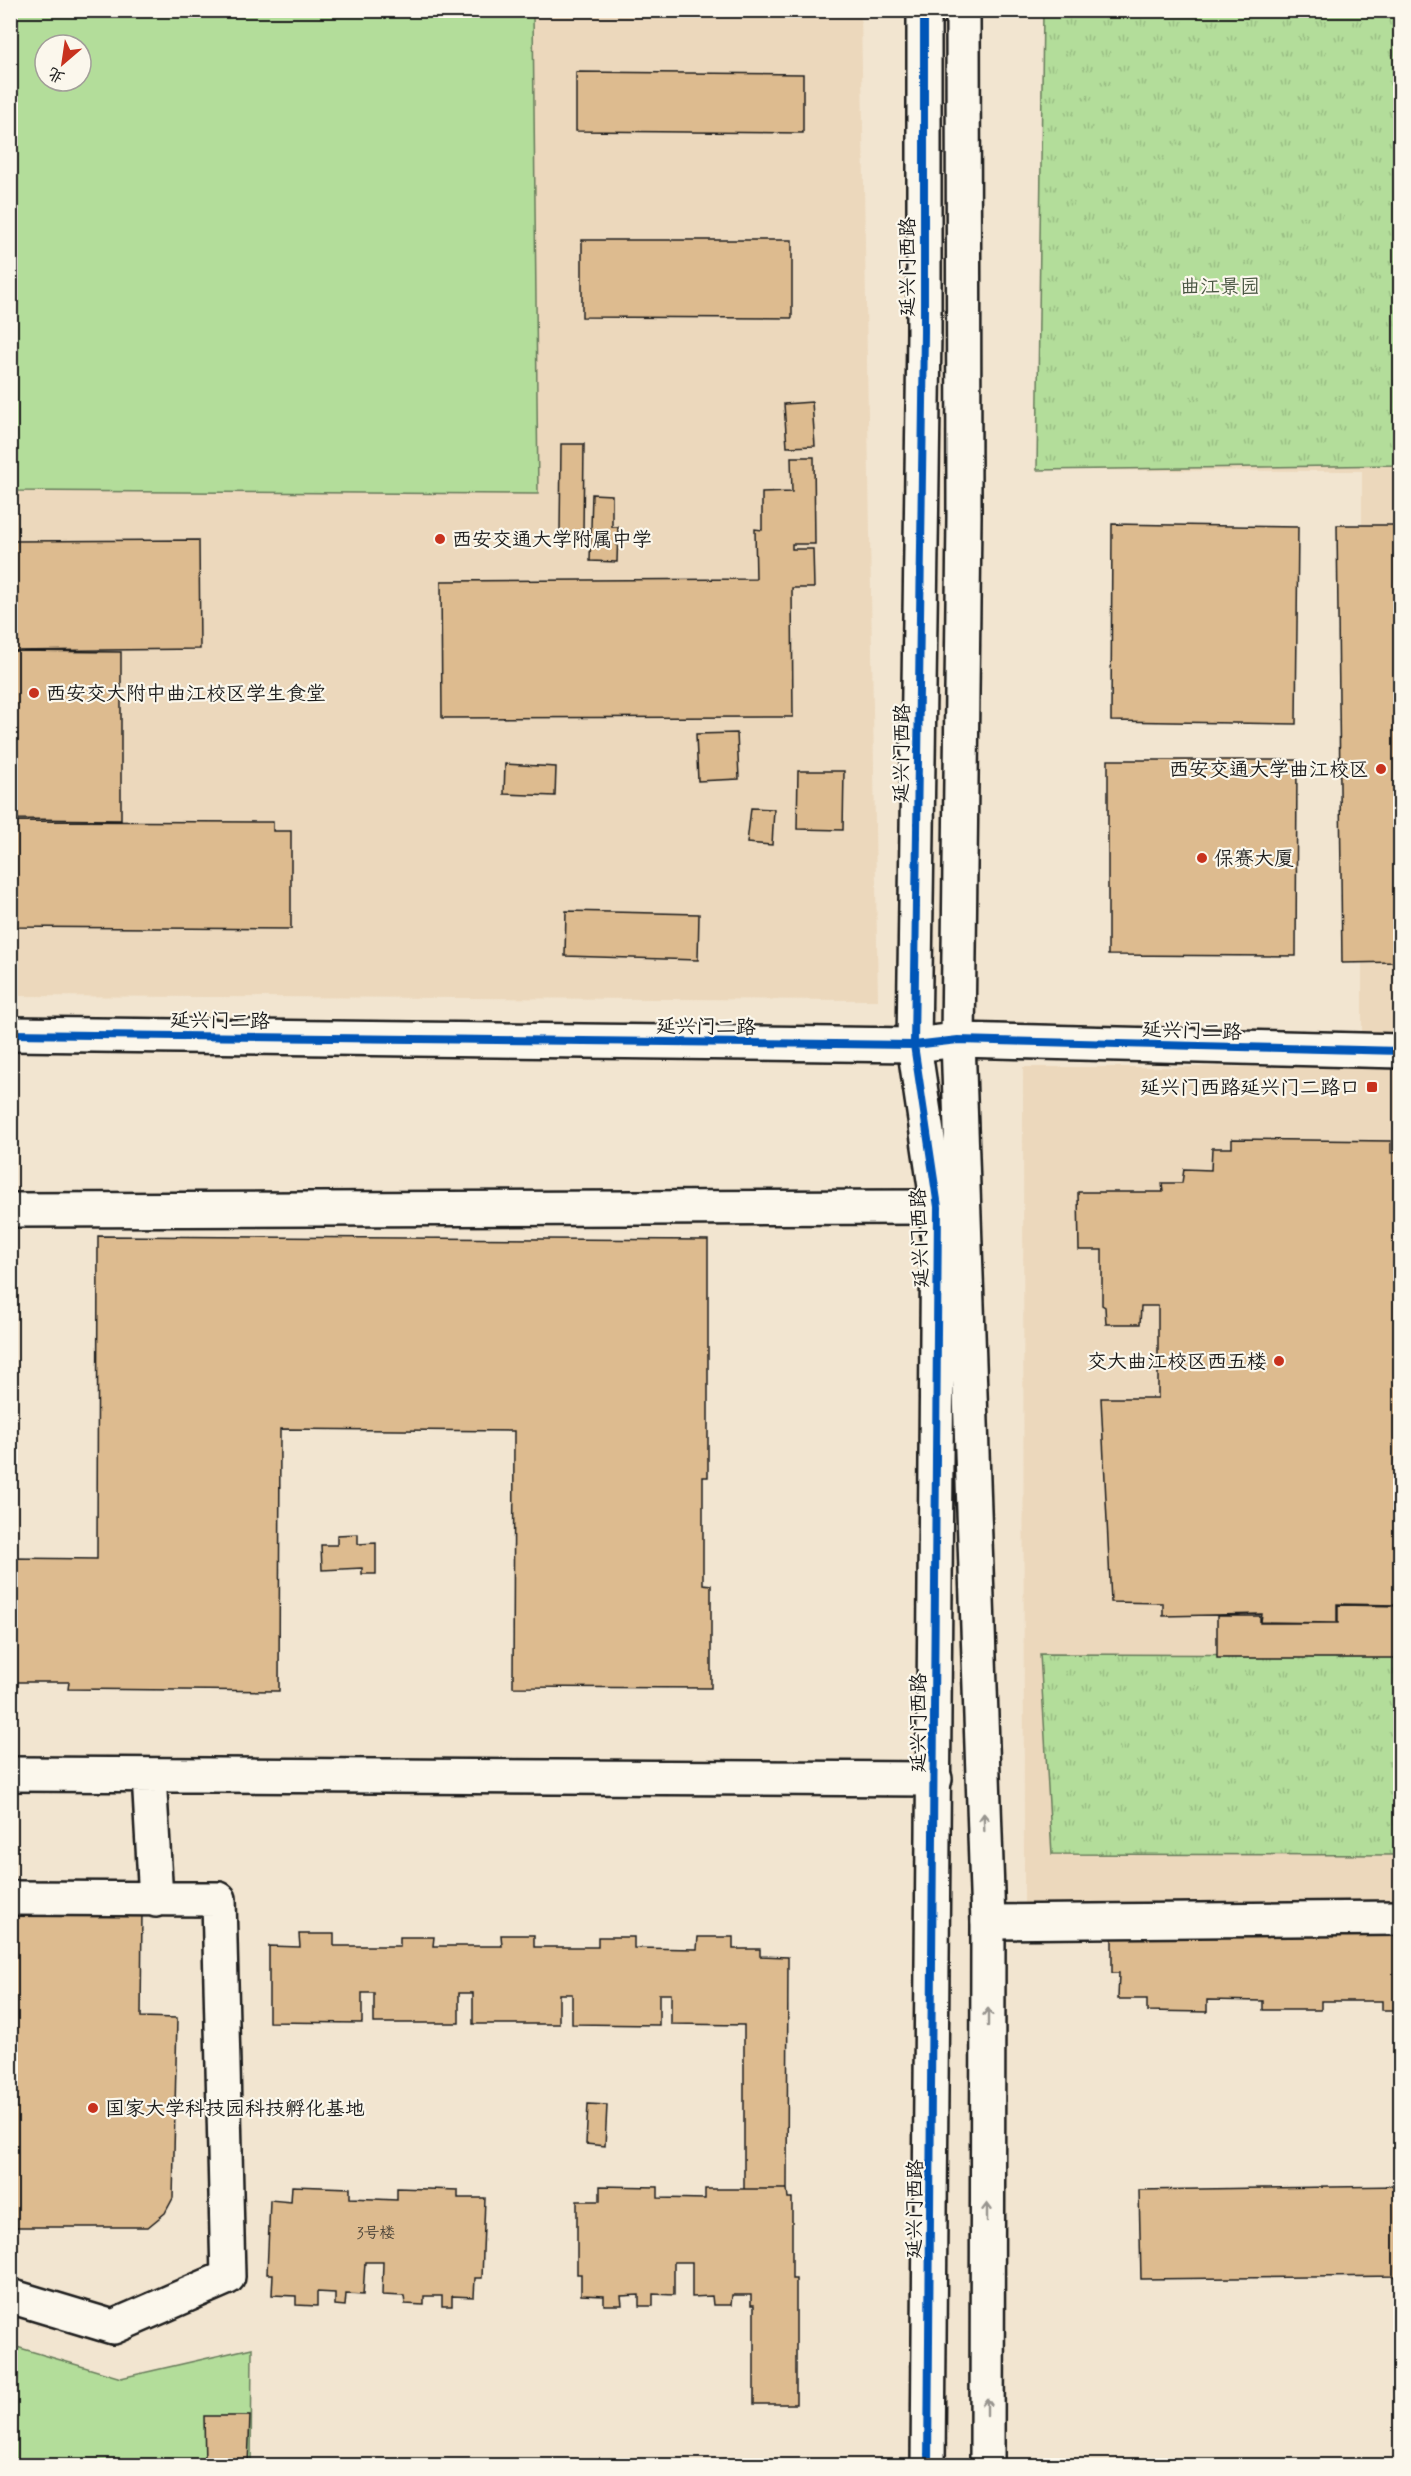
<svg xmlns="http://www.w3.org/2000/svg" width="1411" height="2476" font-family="Mynerve,'LXGW WenKai TC',sans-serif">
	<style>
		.built { fill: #ecd8bc; fill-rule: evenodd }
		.green { fill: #b3dd9a; stroke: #687c5b; stroke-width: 1.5; fill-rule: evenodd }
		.park { fill: url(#park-tufts); stroke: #687c5b; stroke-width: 1.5 }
		.building { fill: #ddbb8f; stroke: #1c1c1c; stroke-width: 1.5 }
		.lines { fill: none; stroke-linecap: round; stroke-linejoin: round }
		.street-casing { stroke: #1c1c1c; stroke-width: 38 }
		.secondary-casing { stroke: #1c1c1c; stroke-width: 38 }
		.street { stroke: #fbf7ec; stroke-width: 33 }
		.secondary { stroke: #fbf7ec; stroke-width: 33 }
		.cycleway-casing { stroke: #fbf7ec; stroke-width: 11 }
		.cycleway { stroke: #0057b8; stroke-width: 8 }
		.oneway { stroke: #97948e }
		.poi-dot { fill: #c8321e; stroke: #fbf7ec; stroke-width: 2 }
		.labels { text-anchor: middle; stroke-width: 4.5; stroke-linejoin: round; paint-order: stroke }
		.number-label { font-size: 16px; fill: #4c4439 }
		.street-label { font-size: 20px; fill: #1c1c1c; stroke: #fbf7ec }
		.park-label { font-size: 20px; fill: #495642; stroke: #fbf7ec }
		.poi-label { font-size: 20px; fill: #1c1c1c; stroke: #fbf7ec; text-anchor: start }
	</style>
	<defs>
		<pattern id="park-tufts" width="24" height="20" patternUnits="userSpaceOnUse" patternTransform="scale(1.5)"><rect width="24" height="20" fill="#b3dd9a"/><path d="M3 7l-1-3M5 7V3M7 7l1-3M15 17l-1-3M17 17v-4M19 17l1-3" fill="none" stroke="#99bd84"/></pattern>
	</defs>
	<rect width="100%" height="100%" fill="#f2e5d0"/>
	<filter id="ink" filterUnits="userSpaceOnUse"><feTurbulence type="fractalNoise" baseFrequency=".0167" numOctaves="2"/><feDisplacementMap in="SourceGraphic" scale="12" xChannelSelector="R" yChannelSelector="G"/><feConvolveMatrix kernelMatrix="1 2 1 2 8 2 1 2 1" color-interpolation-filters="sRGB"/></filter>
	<g filter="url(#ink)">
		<path class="built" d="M11,11H861L878,1000L11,996ZM45,45H81V81H45Z
			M1043,11H1400V1910L1024,1909L1023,1067H1362V471L1037,470Z"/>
		<path class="green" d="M11,10L533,11L538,494L11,491ZM45,45H81V81H45Z
			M10,2345L121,2378L252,2348L251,2465H11Z"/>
		<path class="park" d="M1043,11H1400V465L1037,470Z
			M1040,1654L1400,1655V1855L1052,1854Z"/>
		<path class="building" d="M576,72L803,74V133L576,131Z
			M582,240H792V318L582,317Z
			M812,402L815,446L787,447L784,404Z
			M561,444H584L583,533H560Z
			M791,457H814L815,544H792V549H813L814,588H792L793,717L442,718L441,581L756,579L755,529L762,530V493L792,492Z
			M592,494L612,495V527H618L617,562L590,561Z
			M1112,524L1298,527L1296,724L1111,721Z
			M1337,525H1400V962L1342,963Z
			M199,540L200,649L10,651V541Z
			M11,651L121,652V820L11,819Z
			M737,733L739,779L698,781L696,734Z
			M1108,760H1297L1296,956L1108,955Z
			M505,764L556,767L555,796L504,794Z
			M798,771H844L843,830L797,829Z
			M751,808L774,809L772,845L747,843Z
			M10,821L273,822V831H291V929L10,927Z
			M566,911L699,914L698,960L565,956Z
			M1232,1139L1391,1141V1153L1400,1152V1605L1337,1604V1623L1261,1622L1262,1614L1163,1616V1603L1111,1602L1101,1398H1158V1306H1141L1140,1324H1106L1105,1307L1102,1305V1250H1079L1078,1192H1163L1162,1183H1182L1184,1169L1211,1170L1212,1148H1232Z
			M98,1236L708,1240V1477H703V1584L711,1585V1688L513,1687L514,1431L280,1429L279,1691L68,1689L69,1682H10V1558L97,1559Z
			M358,1534V1544L376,1543V1574H362V1568L322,1570L321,1545H337V1535Z
			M1338,1605L1400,1606V1658H1217V1616H1260V1623H1338Z
			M10,1909H142L141,2017L177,2018L173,2198L165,2213L148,2227H10Z
			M1112,1925L1400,1927V2010H1382V2001H1321V2010H1263V2001L1207,2000V2012L1147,2011V1999H1118L1119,1973H1112Z
			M299,1934H334V1946H400V1937H434L433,1946H502L501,1935H534V1947H598V1937H634V1948L697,1949L698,1937H733V1949H760V1956L788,1957L787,2189H744V2025L671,2024V1994H659V2025L572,2024V1994H559V2024H473V1993H459V2023H374V1993H362V2023L269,2022V1946L300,1947Z
			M588,2104L607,2105L605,2146L586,2144Z
			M292,2186L350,2188V2198L397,2200V2188L458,2190V2198H485L482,2278H475L474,2297L452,2296V2306H442V2296H424V2305L405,2304L404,2296L382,2295L383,2262H365L363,2295L346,2294L345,2306L335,2305V2293L317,2292V2306L296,2305V2296L272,2295L273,2274H267L270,2200L291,2202Z
			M600,2186L658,2187V2198L705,2199V2189H787L788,2198H792V2279H796V2404H754V2305H751V2295H732L731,2305H713L712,2296L692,2297V2262H674V2295L653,2294V2306H639V2295L621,2296L622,2305H604V2296L581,2295V2274H577V2201H600Z
			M1400,2186V2276L1141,2279L1139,2190Z
			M204,2416H250L248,2464H205Z"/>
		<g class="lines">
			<g class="street-casing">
				<path id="street" d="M10,1034L914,1045L958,1040L1400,1051
					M10,1210L938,1207
					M10,1774L935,1779
					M149,1775L156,1900
					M10,1898L219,1899L228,2277L113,2327L10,2296
					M988,1922L1400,1918"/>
			</g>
			<g class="secondary-casing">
				<path id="secondary" d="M924,10V332L914,1045L938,1207L928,2466
					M963,10L964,517L958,1040L988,1922L987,2466"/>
			</g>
			<use href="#street" class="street"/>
			<use href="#secondary" class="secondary"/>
			<g class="cycleway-casing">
				<path id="cycleway" d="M924,10V332L914,1045L938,1207L928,2466
					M10,1034L914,1045L958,1040L1400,1051"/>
			</g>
			<use href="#cycleway" class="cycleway"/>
		</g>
		<defs><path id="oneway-shaft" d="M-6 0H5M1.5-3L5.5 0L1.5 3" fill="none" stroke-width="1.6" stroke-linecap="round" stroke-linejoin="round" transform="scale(1.5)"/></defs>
		<g class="oneway">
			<use href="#oneway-shaft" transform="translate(984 1822) rotate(-92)"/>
			<use href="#oneway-shaft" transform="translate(988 2017) rotate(-90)"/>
			<use href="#oneway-shaft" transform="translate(987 2212) rotate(-90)"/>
			<use href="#oneway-shaft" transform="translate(987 2407) rotate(-90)"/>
		</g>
	</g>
	<g class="poi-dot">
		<circle cx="440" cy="539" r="6"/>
		<circle cx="34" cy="693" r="6"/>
		<circle cx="1381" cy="769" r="6"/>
		<circle cx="1202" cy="858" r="6"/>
		<rect x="1366" y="1081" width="12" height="12" rx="3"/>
		<circle cx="1279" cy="1361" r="6"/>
		<circle cx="93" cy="2108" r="6"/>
	</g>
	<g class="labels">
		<g class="number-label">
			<text x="376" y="2238">3号楼</text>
		</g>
		<g class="street-label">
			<text transform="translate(907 267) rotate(-90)" y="7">延兴门西路</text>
			<text transform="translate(901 753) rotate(-89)" y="7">延兴门西路</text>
			<text transform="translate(220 1020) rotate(1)" y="7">延兴门二路</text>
			<text transform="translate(706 1026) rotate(1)" y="7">延兴门二路</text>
			<text transform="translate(1192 1030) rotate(2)" y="7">延兴门二路</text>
			<text transform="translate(919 1238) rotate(-92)" y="7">延兴门西路</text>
			<text transform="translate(918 1723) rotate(-90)" y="7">延兴门西路</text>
			<text transform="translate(914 2209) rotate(-89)" y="7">延兴门西路</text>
		</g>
		<g class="park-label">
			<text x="1220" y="293">曲江景园</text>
		</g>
		<g class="poi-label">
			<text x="452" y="546">西安交通大学附属中学</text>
			<text x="46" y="700">西安交大附中曲江校区学生食堂</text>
			<text x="1369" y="776" text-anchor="end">西安交通大学曲江校区</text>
			<text x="1214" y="865">保赛大厦</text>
			<text x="1360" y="1094" text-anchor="end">延兴门西路延兴门二路口</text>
			<text x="1267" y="1368" text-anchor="end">交大曲江校区西五楼</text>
			<text x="105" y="2115">国家大学科技园科技孵化基地</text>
		</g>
	</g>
	<rect width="1411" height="2476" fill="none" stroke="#fbf7ec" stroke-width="36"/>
	<rect x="18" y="18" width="1375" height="2440" fill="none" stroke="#1c1c1c" stroke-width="2" filter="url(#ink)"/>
	<g transform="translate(63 63) rotate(209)"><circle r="28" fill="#fbf7ec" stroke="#a29f99" stroke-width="1.5"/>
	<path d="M0-4.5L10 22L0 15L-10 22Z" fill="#c8321e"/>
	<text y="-9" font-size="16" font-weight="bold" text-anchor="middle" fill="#1c1c1c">北</text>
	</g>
</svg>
